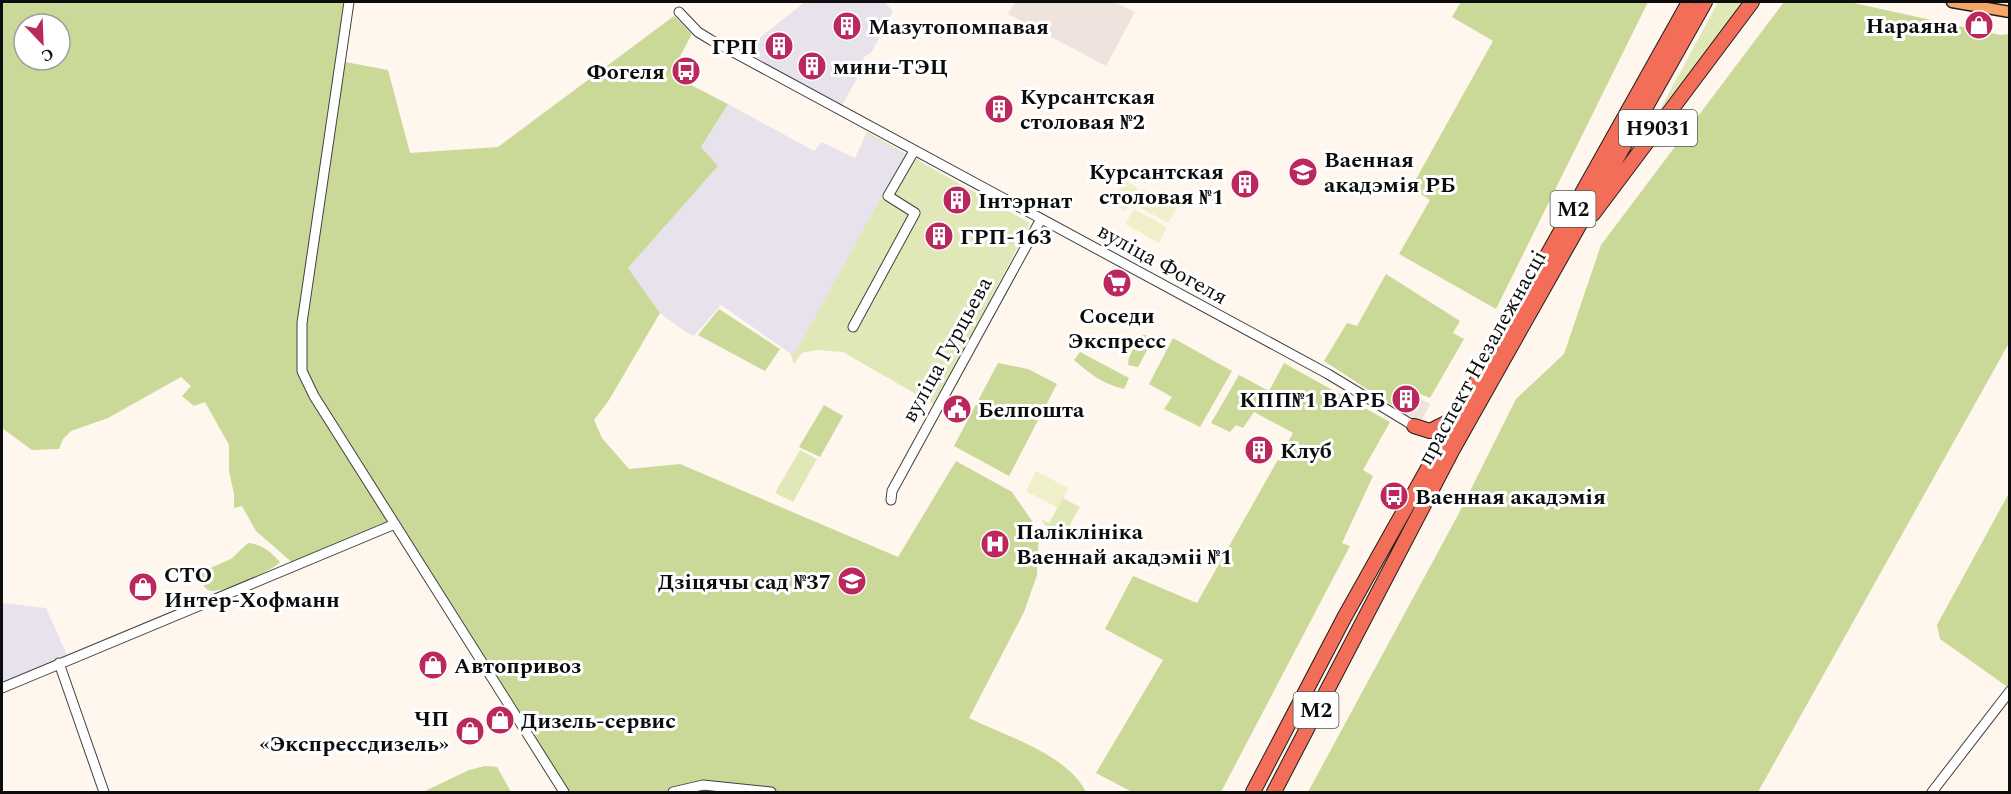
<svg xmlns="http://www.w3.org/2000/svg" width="2011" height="794" font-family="Spectral,serif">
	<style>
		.industrial { fill: #e8e2ec }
		.green { fill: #e1e8b8 }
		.forest { fill: #cad998; fill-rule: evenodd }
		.pitch { fill: #eff0ca }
		.plaza { fill: #eee4dd }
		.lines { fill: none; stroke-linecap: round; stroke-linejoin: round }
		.minor-casing { stroke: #404040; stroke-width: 11 }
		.major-casing { stroke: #1e1e1e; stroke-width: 13 }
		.highway-casing { stroke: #1e1e1e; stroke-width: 16 }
		.minor { stroke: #fff; stroke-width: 9 }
		.major { stroke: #f6a567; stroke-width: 10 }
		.highway { stroke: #f26e59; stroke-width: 14 }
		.labels { text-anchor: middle; stroke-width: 6; stroke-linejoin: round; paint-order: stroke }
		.shield { fill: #fff; stroke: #565656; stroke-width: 1.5 }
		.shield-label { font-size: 21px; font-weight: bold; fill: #0d0d0d }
		.poi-label { font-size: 22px; font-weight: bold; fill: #0d0d0d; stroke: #fff; text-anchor: start }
		.street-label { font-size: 22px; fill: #0d0d0d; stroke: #fff }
	</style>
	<rect width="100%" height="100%" fill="#fff6ee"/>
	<path class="industrial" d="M805,2H884L893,11L871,53L865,56L859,69L861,70L842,106L743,51Z
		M728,104L814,151L822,142L855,158L866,134L905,154L794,356L721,305L694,336L687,333L660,313L628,268L718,166L701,147Z
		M2,603L46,608L67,655L2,683Z"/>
	<path class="green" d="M1718,2H1743L1643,141Z
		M867,132L1030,223L968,344L933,404L843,352L817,350L802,353L794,364L790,352L794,355L905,154L866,134Z
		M800,450L817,459L793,502L775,493Z
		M1063,498L1080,507L1067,530L1056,541L1041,519L1049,523Z"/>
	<path class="forest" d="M2,2H349L340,61L388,70L410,153L498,147L674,16L692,34L678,60L685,82L728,104L701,147L718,166L628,268L660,313L609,400L594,420L602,438L629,469L680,464L898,557L956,461L1012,492L1039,531L1037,575L1024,612L969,718C1006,736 1068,755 1086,792H564L395,524L295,565L256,531L242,506L234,508V494L229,471V445L205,402L194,406L182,396L191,386L181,377L108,418L71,431L63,439L59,449L32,450L2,428ZM24,24H60V60H24Z
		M1461,2H1648L1496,309L1399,254L1430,200L1411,188L1493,41L1452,17Z
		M1784,2H1849L2000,35L2009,34V343L1758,792H1308L1458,515L1516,399L1564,354L1601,245Z
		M1386,274L1460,321L1453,333L1464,339L1430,398L1402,386L1393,406L1324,361L1347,323L1357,326Z
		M719,309L780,349L765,371L698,335Z
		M1141,335H1146L1151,343L1138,367L1128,365L1129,357Z
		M1173,338L1232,371L1200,427L1164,409L1172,397L1149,384Z
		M1080,352L1129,378L1124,389C1103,384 1090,374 1074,360Z
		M998,363L1028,369L1057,384L1009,476L954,446Z
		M1284,363L1390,422L1363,470L1373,476L1342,543L1350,546L1221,792H1132L1096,773L1163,660L1105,629L1133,576L1197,603L1293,433L1254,412L1243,428L1236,425L1230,432L1211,423L1239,375L1269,391Z
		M824,405L843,416L820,457L799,447Z
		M2009,493V688L1940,639L1937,625Z
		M248,543C262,544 271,552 280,562C272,571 218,596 208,590C202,586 201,579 201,572L231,559Z
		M485,766L497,767L511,792H423L469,770Z"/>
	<path class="pitch" d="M1125,180L1138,188L1125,211L1111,203Z
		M1143,189L1177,208L1168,223L1135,205Z
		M1134,209L1167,227L1159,243L1125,224Z
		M1036,471L1068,488L1058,508L1026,491Z"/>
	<path class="plaza" d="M1015,2H1115L1135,12L1106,66L1008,14Z
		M1416,396L1430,404L1421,422L1401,412L1407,401L1412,403Z"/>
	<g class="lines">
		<g class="minor-casing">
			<path id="minor" d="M349,2L302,323V371L314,396L564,792
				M679,12L698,32L711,40L1328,374L1414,426
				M853,327L915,213L888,196L914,151
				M891,500L892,491L1041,219
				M59,663L104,792
				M2,688L395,524
				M673,792L703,785L771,792
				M1932,792L2010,691"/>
		</g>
		<g class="major-casing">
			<path id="major" d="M1952,2L2010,12"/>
		</g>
		<g class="highway-casing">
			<path id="highway" d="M1593,214L1752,2
				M1414,426L1430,431L1456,418
				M1253,792L1344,618L1689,2
				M1274,792L1453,449L1705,2"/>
		</g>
		<use href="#minor" class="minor"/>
		<use href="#major" class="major"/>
		<use href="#highway" class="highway"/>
	</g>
	<defs>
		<g id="shop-disc" transform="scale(1.5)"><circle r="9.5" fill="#bb285e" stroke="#fff"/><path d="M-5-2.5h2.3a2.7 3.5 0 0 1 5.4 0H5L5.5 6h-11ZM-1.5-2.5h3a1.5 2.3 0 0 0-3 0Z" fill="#fff"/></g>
		<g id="building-disc" transform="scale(1.5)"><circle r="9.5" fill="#bb285e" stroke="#fff"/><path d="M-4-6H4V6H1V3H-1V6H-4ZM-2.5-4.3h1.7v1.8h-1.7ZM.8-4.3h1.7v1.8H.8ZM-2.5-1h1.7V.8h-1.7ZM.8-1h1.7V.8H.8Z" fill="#fff"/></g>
		<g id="bus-disc" transform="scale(1.5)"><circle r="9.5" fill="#bb285e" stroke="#fff"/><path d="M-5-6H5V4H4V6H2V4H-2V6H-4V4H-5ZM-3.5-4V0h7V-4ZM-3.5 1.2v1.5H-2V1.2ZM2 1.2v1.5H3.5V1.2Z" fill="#fff"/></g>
		<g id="university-disc" transform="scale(1.5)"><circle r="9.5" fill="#bb285e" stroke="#fff"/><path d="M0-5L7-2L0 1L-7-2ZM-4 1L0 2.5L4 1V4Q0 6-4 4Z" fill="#fff"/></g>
		<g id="supermarket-disc" transform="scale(1.5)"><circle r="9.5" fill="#bb285e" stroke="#fff"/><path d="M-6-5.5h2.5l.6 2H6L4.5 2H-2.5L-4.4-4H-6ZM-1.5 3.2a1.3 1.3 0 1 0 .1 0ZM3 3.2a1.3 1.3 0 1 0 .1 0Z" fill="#fff"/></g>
		<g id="civic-disc" transform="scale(1.5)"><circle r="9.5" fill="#bb285e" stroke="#fff"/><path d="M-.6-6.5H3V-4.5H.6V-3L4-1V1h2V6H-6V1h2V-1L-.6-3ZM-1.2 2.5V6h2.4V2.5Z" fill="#fff"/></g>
		<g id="hospital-disc" transform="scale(1.5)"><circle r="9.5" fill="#bb285e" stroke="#fff"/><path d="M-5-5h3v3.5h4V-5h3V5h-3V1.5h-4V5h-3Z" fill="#fff"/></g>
		<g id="school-disc" transform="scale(1.5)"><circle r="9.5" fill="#bb285e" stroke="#fff"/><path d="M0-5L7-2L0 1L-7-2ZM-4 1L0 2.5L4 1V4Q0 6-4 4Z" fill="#fff"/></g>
	</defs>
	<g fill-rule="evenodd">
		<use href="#shop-disc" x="1979" y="25"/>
		<use href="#building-disc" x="847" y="26"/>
		<use href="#building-disc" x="779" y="46"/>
		<use href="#building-disc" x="812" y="66"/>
		<use href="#bus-disc" x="686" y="71"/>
		<use href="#building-disc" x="999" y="109"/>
		<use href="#university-disc" x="1303" y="172"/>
		<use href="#building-disc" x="1245" y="184"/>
		<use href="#building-disc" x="957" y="200"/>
		<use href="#building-disc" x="939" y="236"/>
		<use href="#supermarket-disc" x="1117" y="283"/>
		<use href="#building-disc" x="1406" y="399"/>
		<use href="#civic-disc" x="957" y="409"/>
		<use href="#building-disc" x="1259" y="450"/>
		<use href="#bus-disc" x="1394" y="496"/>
		<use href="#hospital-disc" x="995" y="544"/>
		<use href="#school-disc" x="852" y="581"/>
		<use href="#shop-disc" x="143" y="587"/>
		<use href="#shop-disc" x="433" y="665"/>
		<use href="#shop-disc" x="500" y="720"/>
		<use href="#shop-disc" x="470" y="731"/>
	</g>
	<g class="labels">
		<g class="shield">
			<rect x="1619" y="110" width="78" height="36" rx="4.5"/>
			<rect x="1550.5" y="191" width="45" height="36" rx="4.5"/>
			<rect x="1293.5" y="692" width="45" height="36" rx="4.5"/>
		</g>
		<g class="shield-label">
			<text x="1658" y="135">Н9031</text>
			<text x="1573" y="216">М2</text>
			<text x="1316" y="717">М2</text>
		</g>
		<g class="poi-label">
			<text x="1958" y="33" text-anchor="end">Нараяна</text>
			<text x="868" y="34">Мазутопомпавая</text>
			<text x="758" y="54" text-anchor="end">ГРП</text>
			<text x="833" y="74">мини-ТЭЦ</text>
			<text x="665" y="79" text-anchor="end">Фогеля</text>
			<text x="1020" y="104">Курсантская<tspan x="1020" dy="25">столовая №2</tspan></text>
			<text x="1324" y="167">Ваенная<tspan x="1324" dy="25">акадэмія РБ</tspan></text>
			<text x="1224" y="179" text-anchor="end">Курсантская<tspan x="1224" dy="25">столовая №1</tspan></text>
			<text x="978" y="208">Інтэрнат</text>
			<text x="960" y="244">ГРП-163</text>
			<text x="1117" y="323" text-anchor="middle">Соседи<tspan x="1117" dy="25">Экспресс</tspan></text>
			<text x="1385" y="407" text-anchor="end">КПП№1 ВАРБ</text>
			<text x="978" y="417">Белпошта</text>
			<text x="1280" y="458">Клуб</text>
			<text x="1415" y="504">Ваенная акадэмія</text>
			<text x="1016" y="539">Паліклініка<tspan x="1016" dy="25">Ваеннай акадэміі №1</tspan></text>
			<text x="164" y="582">СТО<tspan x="164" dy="25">Интер-Хофманн</tspan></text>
			<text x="831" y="589" text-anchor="end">Дзіцячы сад №37</text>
			<text x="454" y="673">Автопривоз</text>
			<text x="449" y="726" text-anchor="end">ЧП<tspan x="449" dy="25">«Экспрессдизель»</tspan></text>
			<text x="521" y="728">Дизель-сервис</text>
		</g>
		<g class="street-label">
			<text transform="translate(1163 263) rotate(29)" y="8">вуліца Фогеля</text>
			<text transform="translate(946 349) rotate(-61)" y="8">вуліца Гурцьева</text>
			<text transform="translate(1481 357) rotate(-61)" y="8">праспект Незалежнасці</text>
		</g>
	</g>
	<rect width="2011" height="794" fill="none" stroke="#0d0d0d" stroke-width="6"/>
	<g transform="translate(42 42) rotate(157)"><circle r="28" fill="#ffffff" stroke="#9e9e9e" stroke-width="1.5"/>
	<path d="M0-4.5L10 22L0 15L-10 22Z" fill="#bb285e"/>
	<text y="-9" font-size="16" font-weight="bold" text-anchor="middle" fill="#0d0d0d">С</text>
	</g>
</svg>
